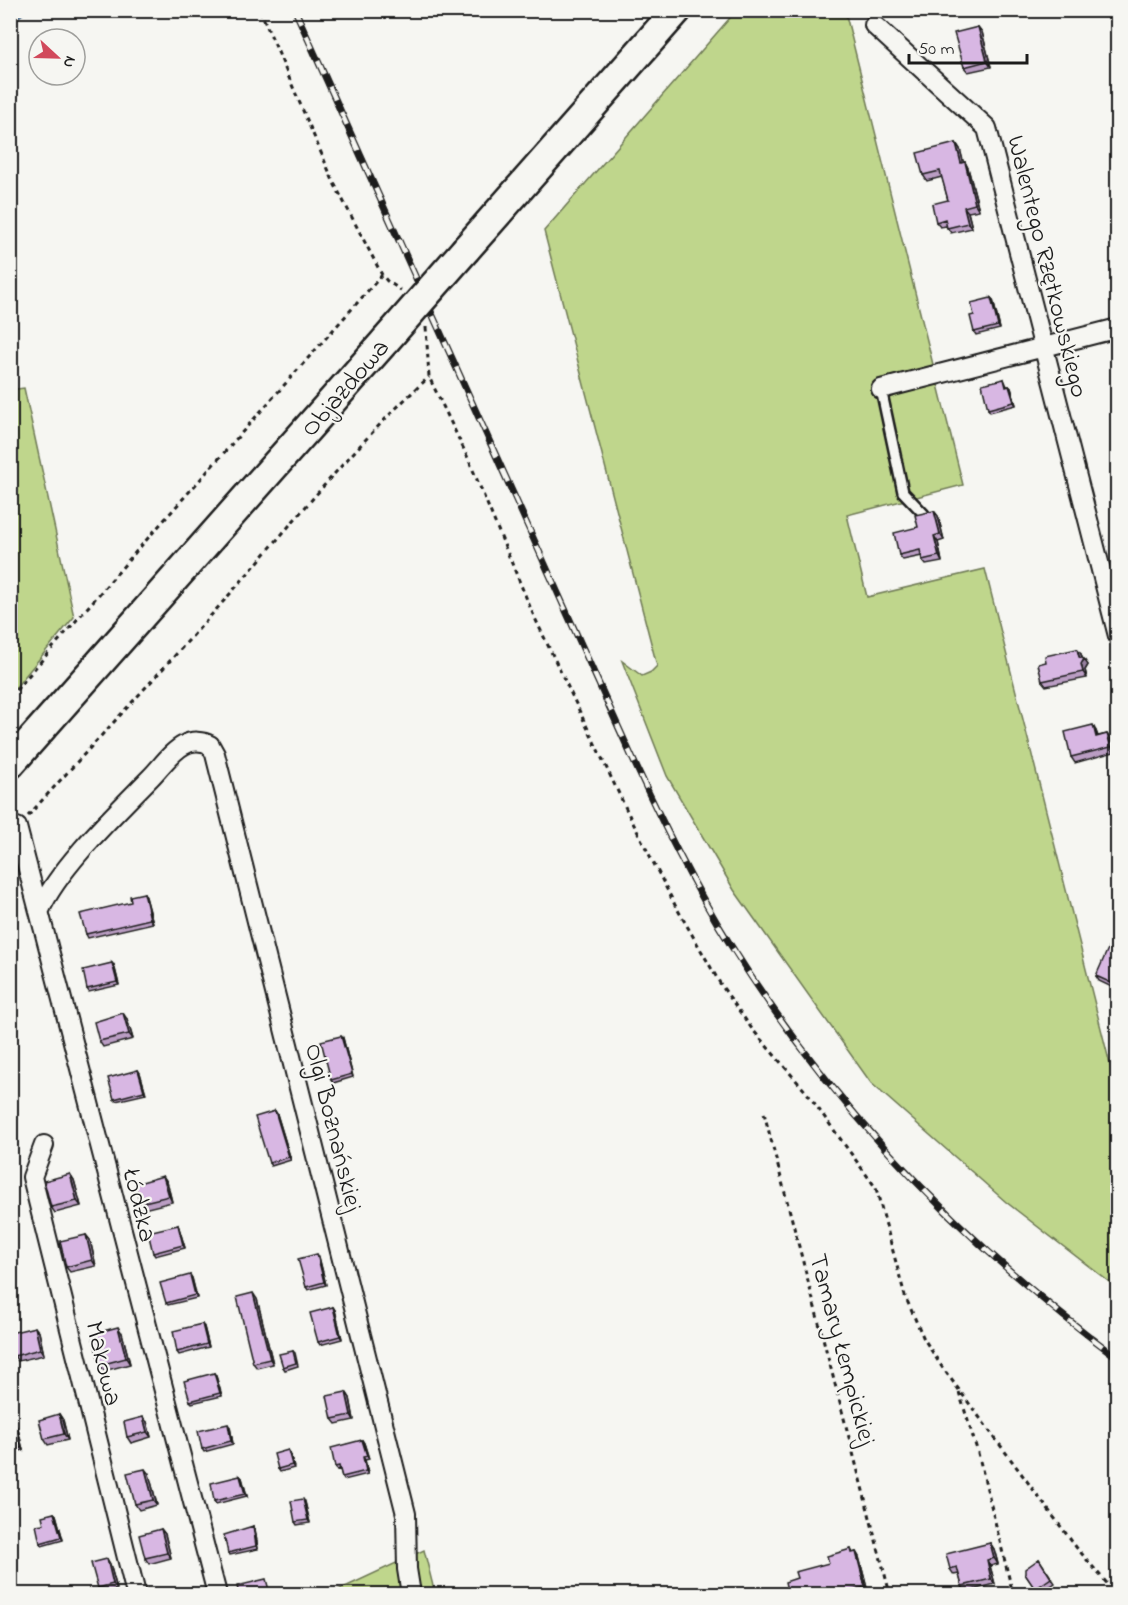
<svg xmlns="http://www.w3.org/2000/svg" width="1128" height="1605" font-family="'Indie Flower',sans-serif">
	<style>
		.green { fill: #bfd68c; stroke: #6e7954; stroke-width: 1.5 }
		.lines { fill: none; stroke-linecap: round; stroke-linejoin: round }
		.stream { stroke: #65809b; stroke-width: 4.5 }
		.lane-casing { stroke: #1c1c1c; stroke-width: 14 }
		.street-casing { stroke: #1c1c1c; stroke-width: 22 }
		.primary-casing { stroke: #1c1c1c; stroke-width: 33 }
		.path { stroke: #1c1c1c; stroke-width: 3; stroke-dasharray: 4.5 4.5; stroke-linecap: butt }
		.lane { stroke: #f6f6f2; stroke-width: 9 }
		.street { stroke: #f6f6f2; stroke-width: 18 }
		.primary { stroke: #f6f6f2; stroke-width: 28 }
		.rail-casing { stroke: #1c1c1c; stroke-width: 7 }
		.rail { stroke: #f6f6f2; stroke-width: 4.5; stroke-dasharray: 14; stroke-linecap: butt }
		.primary-bridge-casing { stroke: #1c1c1c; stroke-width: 33; stroke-linecap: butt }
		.primary-bridge { stroke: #f6f6f2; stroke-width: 28 }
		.wall { fill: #ba9dc3; stroke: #1c1c1c; stroke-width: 1.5 }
		.shaded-wall { fill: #97809f; stroke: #1c1c1c; stroke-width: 1.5 }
		.building { fill: #d8b7e3; stroke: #1c1c1c; stroke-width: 1.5 }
		.labels { text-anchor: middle; stroke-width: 4.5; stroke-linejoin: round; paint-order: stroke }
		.street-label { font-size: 26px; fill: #1c1c1c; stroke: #f6f6f2 }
	</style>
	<rect width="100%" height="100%" fill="#f6f6f2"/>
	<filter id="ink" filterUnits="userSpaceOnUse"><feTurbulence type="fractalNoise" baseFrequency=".0167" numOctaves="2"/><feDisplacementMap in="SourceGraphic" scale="12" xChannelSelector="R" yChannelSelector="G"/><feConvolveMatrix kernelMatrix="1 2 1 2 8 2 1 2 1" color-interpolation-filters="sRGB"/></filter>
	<g filter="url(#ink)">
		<path class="green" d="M736,11H845L963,485L847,515L867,597L985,569L1117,1092V1288L1006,1202L871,1083L734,890L667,776L622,661L642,676L651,672L657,666L544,231Z
			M24,388L74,617L11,693L10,390Z
			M424,1550L435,1594H330Z"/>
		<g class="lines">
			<path class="stream" d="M10,23L25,10"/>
			<g class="lane-casing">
				<path id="lane" d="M881,389L903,492L924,514"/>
			</g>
			<g class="street-casing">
				<path id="street" d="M874,25L987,128L1118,636
					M881,389L1118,328
					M17,827L217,1594
					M40,910C59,867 117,812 151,777C161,767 172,751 184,745C192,740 203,741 210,745L215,754L406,1514L407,1569L411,1594
					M44,1145L32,1177L136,1594"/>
			</g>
			<g class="primary-casing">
				<path id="primary" d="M466,249L677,10
					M10,764L386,340"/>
			</g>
			<path class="path" d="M260,10L334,183L382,275
				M426,327L429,377L468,458L533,614L630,817L675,905L721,985L752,1029L807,1093L876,1188L905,1296L924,1339L942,1367L1076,1547L1116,1594
				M10,697L133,555L382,275L387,281L401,290
				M28,816C97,739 168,665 236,587C299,516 358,441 429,377
				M764,1113L890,1594
				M959,1392L978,1453L1013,1594"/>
			<use href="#lane" class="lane"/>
			<use href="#street" class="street"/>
			<use href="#primary" class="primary"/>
			<g class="rail-casing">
				<path id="rail" d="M295,10L631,755C661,820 692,884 730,944C832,1107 964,1244 1118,1358"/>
			</g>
			<use href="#rail" class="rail"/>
			<g class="primary-bridge-casing">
				<path id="primary-bridge" d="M386,340L466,249"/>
			</g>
			<use href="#primary-bridge" class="primary-bridge"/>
		</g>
		<path class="wall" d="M978,27L982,32L991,67L968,72L964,67Z
			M956,143L960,149L963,162H965L968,168L979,210L968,212L972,228L951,233L946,226L940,227L936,222L948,200L942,177L927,181L923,175Z
			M991,298L993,300L1000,329L976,335L974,332V315Z
			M1004,379L1007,386H1009L1011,388L1016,405L990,412L988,409Z
			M934,511L938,516L944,540L938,542L942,562L926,565L922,560V556L903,560L899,555L918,527Z
			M1081,654L1082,658L1088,665L1085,670L1087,678L1046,686L1042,681L1046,662Z
			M1096,731L1098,736L1107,734L1111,739L1114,752L1075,763L1071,757Z
			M144,893L146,897L153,923L88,938L86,934Z
			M1118,948V990L1099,981L1096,976Z
			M114,965L119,985L89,992L87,989Z
			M127,1019L133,1039L103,1047L99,1041Z
			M343,1038L353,1077L333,1083L331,1080Z
			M138,1070L140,1073L146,1094L116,1101L114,1099Z
			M10,1094L16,1114L10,1115Z
			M275,1111L277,1114L291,1160L271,1166L269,1163Z
			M70,1174L74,1180L81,1206L55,1213L51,1207Z
			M163,1176L167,1182L172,1202L144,1209L140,1203Z
			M178,1225L179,1228L185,1248L155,1256L153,1253Z
			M86,1235L90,1240L96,1266L70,1272L66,1267Z
			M319,1257L326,1285L308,1290L306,1287Z
			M190,1275L192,1278L197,1298L168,1305L166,1303Z
			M257,1299L273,1364L257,1368L253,1363Z
			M333,1307L335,1310L342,1339L320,1345L318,1342Z
			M204,1327L209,1347L179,1355L177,1352Z
			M39,1332L44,1355L18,1361L14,1356Z
			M122,1333L130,1364L104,1371L100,1365Z
			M293,1351L295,1353L298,1366L285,1370L283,1367Z
			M214,1373L216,1376L222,1396L192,1403L190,1401Z
			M346,1392L350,1398L354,1420L336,1424L332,1419Z
			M59,1414L63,1420L68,1440L48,1445L44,1439Z
			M147,1422L151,1437L131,1443L127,1437Z
			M16,1426L18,1429L23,1450L11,1454L10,1427Z
			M230,1427L233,1444L204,1452L202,1449Z
			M362,1440L364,1443L369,1459L365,1460L368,1474L344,1480L342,1477L340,1469L337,1470L335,1467Z
			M288,1450L290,1453L294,1468L280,1472L278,1469Z
			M149,1474L157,1505L139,1510L135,1504Z
			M240,1476L242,1478L247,1496L216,1504L214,1501Z
			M305,1502L310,1523L297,1525L295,1522Z
			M54,1513L56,1515L63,1540L42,1546L40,1543L44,1524Z
			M253,1526L255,1529L258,1549L230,1555L228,1553Z
			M161,1529L165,1534L171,1558L149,1564L145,1558Z
			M990,1543L994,1549L998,1564L990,1566L995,1584L965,1592L962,1586L959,1574L954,1575L950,1569Z
			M851,1549L853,1553L856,1552L859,1557L868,1592L859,1594H788L829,1563Z
			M107,1559L110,1564L117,1589L102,1594L98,1588Z
			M1039,1559L1055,1583L1039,1594L1025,1574Z"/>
		<path class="shaded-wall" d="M978,27L982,32L991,67L987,61Z
			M956,143L960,149L965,168L961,163Z
			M965,162L968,168L979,210L975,204Z
			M964,207L968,212L972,228L968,223Z
			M991,298L993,300L1000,329L998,326Z
			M1009,386L1011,388L1016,405L1014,402Z
			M934,511L938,516L944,540L940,534Z
			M934,536L938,542L942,562L939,556Z
			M1077,649L1081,654L1083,661L1084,659L1088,665L1085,670L1087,678L1083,672Z
			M1093,725L1096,731L1099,742L1096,737Z
			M1107,734L1111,739L1114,752L1111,747Z
			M144,893L146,897L153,923L150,919Z
			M112,963L114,965L119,985L117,982Z
			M123,1013L127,1019L133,1039L129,1034Z
			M341,1036L343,1038L353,1077L352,1074Z
			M138,1070L140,1073L146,1094L144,1091Z
			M10,1094L16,1114L10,1107Z
			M275,1111L277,1114L291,1160L289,1157Z
			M70,1174L74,1180L81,1206L77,1201Z
			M163,1176L167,1182L172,1202L169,1196Z
			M178,1225L179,1228L185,1248L183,1245Z
			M86,1235L90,1240L96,1266L92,1260Z
			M317,1254L319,1257L326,1285L324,1282Z
			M190,1275L192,1278L197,1298L195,1295Z
			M253,1293L257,1299L273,1364L270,1359Z
			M333,1307L335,1310L342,1339L340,1336Z
			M202,1324L204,1327L209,1347L207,1344Z
			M35,1327L39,1332L44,1355L40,1349Z
			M118,1327L122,1333L130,1364L126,1358Z
			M214,1373L216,1376L222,1396L220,1393Z
			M346,1392L350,1398L354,1420L351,1415Z
			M59,1414L63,1420L68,1440L64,1434Z
			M143,1417L147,1422L151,1437L147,1432Z
			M228,1424L230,1427L233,1444L231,1441Z
			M16,1426L18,1429L23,1450L21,1448Z
			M362,1440L364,1443L369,1459L367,1456Z
			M288,1450L290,1453L294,1468L292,1465Z
			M363,1457L365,1460L368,1474L366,1471Z
			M145,1469L149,1474L157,1505L153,1500Z
			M240,1476L242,1478L247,1496L245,1494Z
			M303,1499L305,1502L310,1523L308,1520Z
			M54,1513L56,1515L63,1540L61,1537Z
			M253,1526L255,1529L258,1549L256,1546Z
			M161,1529L165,1534L171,1558L167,1553Z
			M990,1543L994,1549L998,1564L994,1558Z
			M856,1552L859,1557L868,1592L865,1587Z
			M107,1559L110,1564L117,1589L113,1584Z
			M987,1560L990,1566L995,1584L991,1579Z"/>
		<path class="building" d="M978,27L987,61L964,67L954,33Z
			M956,143L961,163L965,162L975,204L964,207L968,223L947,228L945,219L936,222L932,204L948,200L940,171L923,175L917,153Z
			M991,298L998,326L974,332L970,316L974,315L971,303Z
			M1004,379L1006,387L1009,386L1014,402L988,409L982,384Z
			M934,511L940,534L934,536L939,556L922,560L920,550L899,555L894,533L918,527L915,515Z
			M1077,649L1079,657L1084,659L1081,664L1083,672L1042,681L1038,664L1046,662L1045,656Z
			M1093,725L1096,737L1107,734L1111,747L1071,757L1065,732Z
			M144,893L150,919L86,934L80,914L131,902L130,896Z
			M1110,944L1118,948V982L1116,985L1096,976Z
			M112,963L117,982L87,989L83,970Z
			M123,1013L129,1034L99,1041L94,1022Z
			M341,1036L352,1074L331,1080L321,1041Z
			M138,1070L144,1091L114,1099L108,1078Z
			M275,1111L289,1157L269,1163L255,1117Z
			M70,1174L77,1201L51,1207L44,1181Z
			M163,1176L169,1196L140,1203L135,1184Z
			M178,1225L183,1245L153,1253L148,1232Z
			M86,1235L92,1260L66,1267L60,1241Z
			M317,1254L324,1282L306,1287L298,1259Z
			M190,1275L195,1295L166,1303L160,1283Z
			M253,1293L270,1359L253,1363L237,1297Z
			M333,1307L340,1336L318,1342L310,1313Z
			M202,1324L207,1344L177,1352L173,1331Z
			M35,1327L40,1349L14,1356L10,1342V1333Z
			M118,1327L126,1358L100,1365L92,1334Z
			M293,1351L296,1363L283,1367L279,1354Z
			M214,1373L220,1393L190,1401L184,1381Z
			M346,1392L351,1415L332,1419L327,1396Z
			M59,1414L64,1434L44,1439L39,1420Z
			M143,1417L147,1432L127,1437L124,1422Z
			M228,1424L231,1441L202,1449L198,1431Z
			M16,1426L21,1448L10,1451V1427Z
			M362,1440L367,1456L363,1457L366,1471L342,1477L339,1466L335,1467L331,1448Z
			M288,1450L292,1465L278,1469L274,1454Z
			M145,1469L153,1500L135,1504L127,1473Z
			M240,1476L245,1494L214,1501L211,1483Z
			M303,1499L308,1520L295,1522L291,1501Z
			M54,1513L61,1537L40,1543L36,1525L44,1524L42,1516Z
			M253,1526L256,1546L228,1553L224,1535Z
			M161,1529L167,1553L145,1558L139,1535Z
			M990,1543L994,1558L987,1560L991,1579L962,1586L957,1567L950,1569L946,1554Z
			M851,1549L852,1553L856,1552L865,1587L838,1594H788L785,1582L797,1578L795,1572L829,1563L827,1556Z
			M107,1559L113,1584L98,1588L91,1563Z
			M1039,1559L1051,1578L1035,1589L1025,1574V1569Z
			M266,1579L270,1594H239L237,1586Z"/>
	</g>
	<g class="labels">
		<g class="street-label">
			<text transform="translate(1049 266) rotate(76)" y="9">Walentego Rzętkowskiego</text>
			<text transform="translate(344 387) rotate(-49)" y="9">Objazdowa</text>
			<text transform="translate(335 1127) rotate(76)" y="9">Olgi Boznańskiej</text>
			<text transform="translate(141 1205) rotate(76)" y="9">Łódzka</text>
			<text transform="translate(844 1349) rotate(75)" y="9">Tamary Łempickiej</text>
			<text transform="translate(105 1363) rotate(76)" y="9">Makowa</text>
		</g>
	</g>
	<rect width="1128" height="1605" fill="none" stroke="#f6f6f2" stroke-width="36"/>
	<rect x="18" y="18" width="1092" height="1569" fill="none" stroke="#1c1c1c" stroke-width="2" filter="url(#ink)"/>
	<g transform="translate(57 57) rotate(112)"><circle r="28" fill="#f6f6f2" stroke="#9f9f9c" stroke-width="1.5"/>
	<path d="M0-4.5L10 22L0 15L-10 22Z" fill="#d1495b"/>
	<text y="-9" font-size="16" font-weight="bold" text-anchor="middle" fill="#1c1c1c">N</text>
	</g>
	<path d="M909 54v9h118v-9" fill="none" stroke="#1c1c1c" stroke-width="3"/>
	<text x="918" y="54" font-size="18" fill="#1c1c1c" stroke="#f6f6f2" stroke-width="4.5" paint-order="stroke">50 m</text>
</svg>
